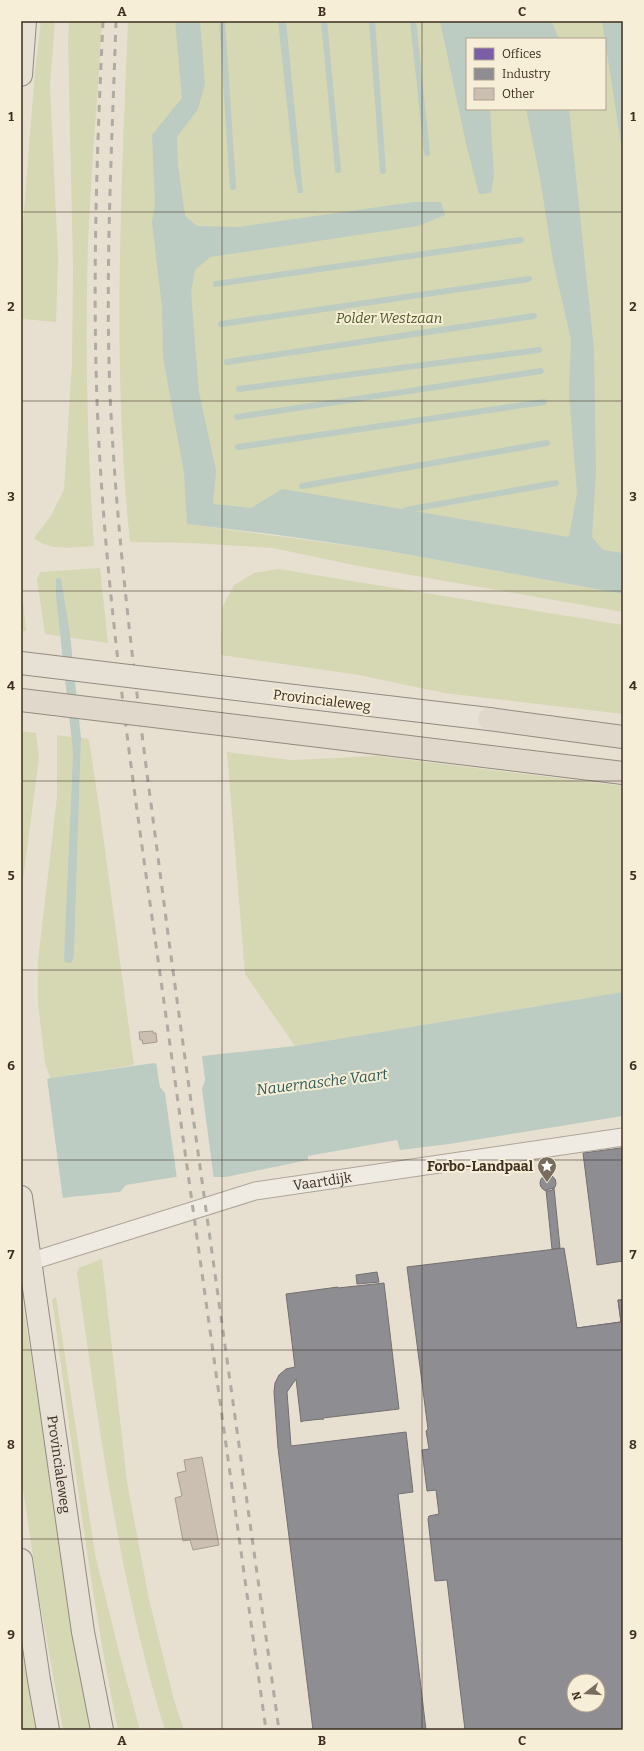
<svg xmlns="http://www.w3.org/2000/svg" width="644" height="1751" font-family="Bitter,serif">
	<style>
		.green { fill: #d6d7b3; fill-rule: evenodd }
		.water { fill: #bcccc2 }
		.pier { fill: #e7e0d1 }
		.offices { fill: #7b5ea7; stroke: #68507e }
		.industry { fill: #8d8d92; stroke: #757070; fill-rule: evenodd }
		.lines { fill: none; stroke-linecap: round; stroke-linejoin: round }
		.stream { stroke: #bcccc2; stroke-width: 6 }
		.building { fill: #cbbfb2; stroke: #a89c90 }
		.minor-casing { stroke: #ada599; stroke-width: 19 }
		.primary-casing { stroke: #928b80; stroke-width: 24 }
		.trunk-casing { stroke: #928b80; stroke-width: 24 }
		.minor { stroke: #efebe3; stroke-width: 17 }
		.primary { stroke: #e6e1d4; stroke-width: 22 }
		.trunk { stroke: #e0d9cb; stroke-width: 22 }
		.rail { stroke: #afaaa2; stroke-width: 3; stroke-dasharray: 7 7; stroke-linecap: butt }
		.primary-bridge-casing { stroke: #928b80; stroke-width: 24; stroke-linecap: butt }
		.trunk-bridge-casing { stroke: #928b80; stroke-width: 24; stroke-linecap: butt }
		.primary-bridge { stroke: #e6e1d4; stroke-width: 22 }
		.trunk-bridge { stroke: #e0d9cb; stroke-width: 22 }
		.grid { fill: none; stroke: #3d2e20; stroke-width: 1; stroke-opacity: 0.55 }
		.labels { text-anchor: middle; stroke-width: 4; stroke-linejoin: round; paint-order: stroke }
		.park-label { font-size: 14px; font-style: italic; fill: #4d5a26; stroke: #f7eed8 }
		.street-label { font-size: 14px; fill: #3d2e20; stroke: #f7eed8 }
		.poi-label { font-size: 14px; font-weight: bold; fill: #3d2e20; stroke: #f7eed8; text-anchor: end }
		.water-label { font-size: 15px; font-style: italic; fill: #2f5d5a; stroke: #f7eed8 }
		.neatline { fill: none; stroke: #3d2e20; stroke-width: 1.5 }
		.grid-label { font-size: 13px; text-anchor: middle; font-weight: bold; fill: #3d2e20 }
	</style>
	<rect width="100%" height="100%" fill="#e7e0d1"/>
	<path class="green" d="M41,21H55L50,84L58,259L56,322L23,319L21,336V248L35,71Z
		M69,21H102C98,95 91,170 88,244C85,345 87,445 94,546C75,547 50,552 34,538L50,517L64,490L72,363L73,268L68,39Z
		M128,21H623V586L451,554L187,524L389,551L623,594V612L353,565L273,548L193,543L130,542C112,369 121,194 128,21ZM467,39H605V109H467ZM163,317L174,417L163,358Z
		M100,568L108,643L45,634L37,580L40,572Z
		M278,569L623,625V714L444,693L359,675L221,655L222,608L234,585L254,573Z
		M21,581L26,631H21Z
		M21,731L36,733L39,758L21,894Z
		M57,735L71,737L72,739L73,752L64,959L74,955L81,738L89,739L103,835L134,1065L50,1078L45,1063L38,1003V961L57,797Z
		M227,752L291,760L377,756L623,786V992L295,1046L245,974Z
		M102,1259L127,1482L149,1599L174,1700L184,1730H165C119,1581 99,1427 77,1273L79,1268Z
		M21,1294L91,1730H63L39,1597L21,1475Z
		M56,1297L95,1554L121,1660L140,1730H118C89,1588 72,1443 52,1299Z
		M21,1644L37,1730H21Z"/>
	<path class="water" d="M175,21H200L205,84L198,109L177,137L178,165L185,216L197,226L239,227L414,202H441L445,215L418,226L210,257L195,270L191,292L199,392L216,471L213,504L251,508L282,489L569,537L577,493L569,394L571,340L553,261L540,178L526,109H569L594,350L596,473L592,537L603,550L623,553V594L389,551L271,534L187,524L184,473L163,358L162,307L152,222L155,204L152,135L182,98Z
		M278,21H286L303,193H298L294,170Z
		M440,21L552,22L559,39H467V109H490L494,176L491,193L479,194L467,148Z
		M602,21H623V156Z
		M58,578L61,579L70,634L81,738L74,955L72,962L70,963L65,962L64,956L73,752L56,596V579Z
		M623,992V1116L449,1144L400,1150L397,1140L308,1156V1160L226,1177H175L126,1185L120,1192L70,1197L21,1204V1089L50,1078L154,1063L157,1064L160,1087L205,1080L202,1056L295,1046Z"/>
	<path class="pier" d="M201,1054L205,1080L202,1089L214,1180L177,1179L165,1093L160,1087L156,1062L158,1064L161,1085L203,1078L200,1056Z
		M47,1078L63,1200L21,1206V1087Z"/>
	<path class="offices" d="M618,1300H623V1498L600,1501L577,1328L621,1322Z"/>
	<path class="industry" d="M621,1148H623V1261L597,1265L583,1153Z
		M540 1183a8 8 0 1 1 16 0a8 8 0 1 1-16 0Z
		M554,1188L560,1248L552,1249L546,1190Z
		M564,1248L577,1328L621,1322L618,1300H623V1730H465L447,1580L435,1581L428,1519L429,1516L439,1514L436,1490L427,1491L422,1450L429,1449L426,1431L428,1429L407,1267ZM574,1681H598V1705H574Z
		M377,1272L379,1282L357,1284L356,1275Z
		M384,1283L399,1409L323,1418V1420L322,1419L303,1421L301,1422L296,1379L287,1392L291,1446L406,1432L413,1492L398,1494L426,1730H313L278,1448L274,1392L275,1383L279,1375L286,1369L295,1367L286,1294L338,1287V1288Z"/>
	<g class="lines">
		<path class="stream" d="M222,21L233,187
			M324,21L338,170
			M372,21L383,171
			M413,21L427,153
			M216,284L521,240
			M221,324L529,279
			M227,362L534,316
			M239,389L539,350
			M237,417L541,371
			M238,447L544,402
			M302,486L547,443
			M406,510L556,483"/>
	</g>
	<path class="building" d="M153,1031V1033H156L157,1042L143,1044L142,1040H140L139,1032Z
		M202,1457L219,1545L193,1550L190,1540L183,1541L175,1498L182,1496L177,1473L186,1471L184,1460Z"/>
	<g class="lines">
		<g class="minor-casing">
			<g id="minor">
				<path id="s1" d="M29,1262L255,1191L623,1137"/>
			</g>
		</g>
		<g class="primary-casing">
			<g id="primary">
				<path d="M21,75L25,21"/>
				<path d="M294,696L489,719"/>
				<path id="s2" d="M21,1197L83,1632L102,1730"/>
				<path d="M21,1560L39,1680L48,1730"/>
			</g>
		</g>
		<g class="trunk-casing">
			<path id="trunk" d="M489,719L623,737
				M295,733L623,773"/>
		</g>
		<use href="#minor" class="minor"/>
		<use href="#primary" class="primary"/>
		<use href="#trunk" class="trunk"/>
		<path class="rail" d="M103,21C96,168 91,315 100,462C111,643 139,823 164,1002C198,1245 232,1487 266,1730
			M116,21C112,145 105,269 110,393C118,574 145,754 168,934C204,1199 242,1465 279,1730"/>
		<g class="primary-bridge-casing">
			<path id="primary-bridge" d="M21,663L294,696"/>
		</g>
		<g class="trunk-bridge-casing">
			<path id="trunk-bridge" d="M21,700L295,733"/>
		</g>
		<use href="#primary-bridge" class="primary-bridge"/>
		<use href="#trunk-bridge" class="trunk-bridge"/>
	</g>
	<path class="grid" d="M222,21V1730M422,21V1730M21,212H623M21,401H623M21,591H623M21,781H623M21,970H623M21,1160H623M21,1350H623M21,1539H623"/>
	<defs>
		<g id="sight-pin" transform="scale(1)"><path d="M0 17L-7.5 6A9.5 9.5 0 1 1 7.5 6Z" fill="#786c5e" stroke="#f7eed8"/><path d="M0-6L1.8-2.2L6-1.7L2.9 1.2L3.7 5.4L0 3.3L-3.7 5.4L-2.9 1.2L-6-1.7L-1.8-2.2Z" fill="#fff"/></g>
	</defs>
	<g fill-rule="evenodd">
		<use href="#sight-pin" x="547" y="1166"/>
	</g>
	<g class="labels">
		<g class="park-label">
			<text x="389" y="323">Polder Westzaan</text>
		</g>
		<g class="street-label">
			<text transform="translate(322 700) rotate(7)" y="5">Provincialeweg</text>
			<text dy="5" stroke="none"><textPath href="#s1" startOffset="305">Vaartdijk</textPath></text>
			<text dy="5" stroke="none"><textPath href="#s2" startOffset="270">Provincialeweg</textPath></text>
		</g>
		<g class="poi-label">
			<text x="533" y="1171">Forbo-Landpaal</text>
		</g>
		<g class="water-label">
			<text transform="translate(322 1082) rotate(-7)" y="5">Nauernasche Vaart</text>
		</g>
	</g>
	<rect width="644" height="1751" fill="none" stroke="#f7eed8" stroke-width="44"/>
	<rect x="466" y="38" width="140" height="72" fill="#f7eed8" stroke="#ada18e"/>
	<rect x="474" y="48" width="20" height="12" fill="#7b5ea7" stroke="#ada18e"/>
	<text x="502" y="58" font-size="12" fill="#3d2e20">Offices</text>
	<rect x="474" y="68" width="20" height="12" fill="#8d8d92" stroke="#ada18e"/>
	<text x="502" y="78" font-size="12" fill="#3d2e20">Industry</text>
	<rect x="474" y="88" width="20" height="12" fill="#cbbfb2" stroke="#ada18e"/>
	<text x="502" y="98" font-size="12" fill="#3d2e20">Other</text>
	<g transform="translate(586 1693) rotate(253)"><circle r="19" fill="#f7eed8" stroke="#ada18e"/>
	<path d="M0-3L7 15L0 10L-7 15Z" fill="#786c5e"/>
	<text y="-6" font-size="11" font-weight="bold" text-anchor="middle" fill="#3d2e20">N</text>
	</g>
	<rect x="22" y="22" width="600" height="1707" class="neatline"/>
	<g class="grid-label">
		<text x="122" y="16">A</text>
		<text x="322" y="16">B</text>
		<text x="522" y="16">C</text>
		<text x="11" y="121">1</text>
		<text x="633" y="121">1</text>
		<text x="11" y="311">2</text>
		<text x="633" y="311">2</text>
		<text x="11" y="501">3</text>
		<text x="633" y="501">3</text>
		<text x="11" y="690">4</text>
		<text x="633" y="690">4</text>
		<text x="11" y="880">5</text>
		<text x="633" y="880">5</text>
		<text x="11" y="1070">6</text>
		<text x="633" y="1070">6</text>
		<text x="11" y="1259">7</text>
		<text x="633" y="1259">7</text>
		<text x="11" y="1449">8</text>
		<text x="633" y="1449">8</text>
		<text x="11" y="1639">9</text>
		<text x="633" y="1639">9</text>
		<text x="122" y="1745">A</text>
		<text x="322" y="1745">B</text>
		<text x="522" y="1745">C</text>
	</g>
</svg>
